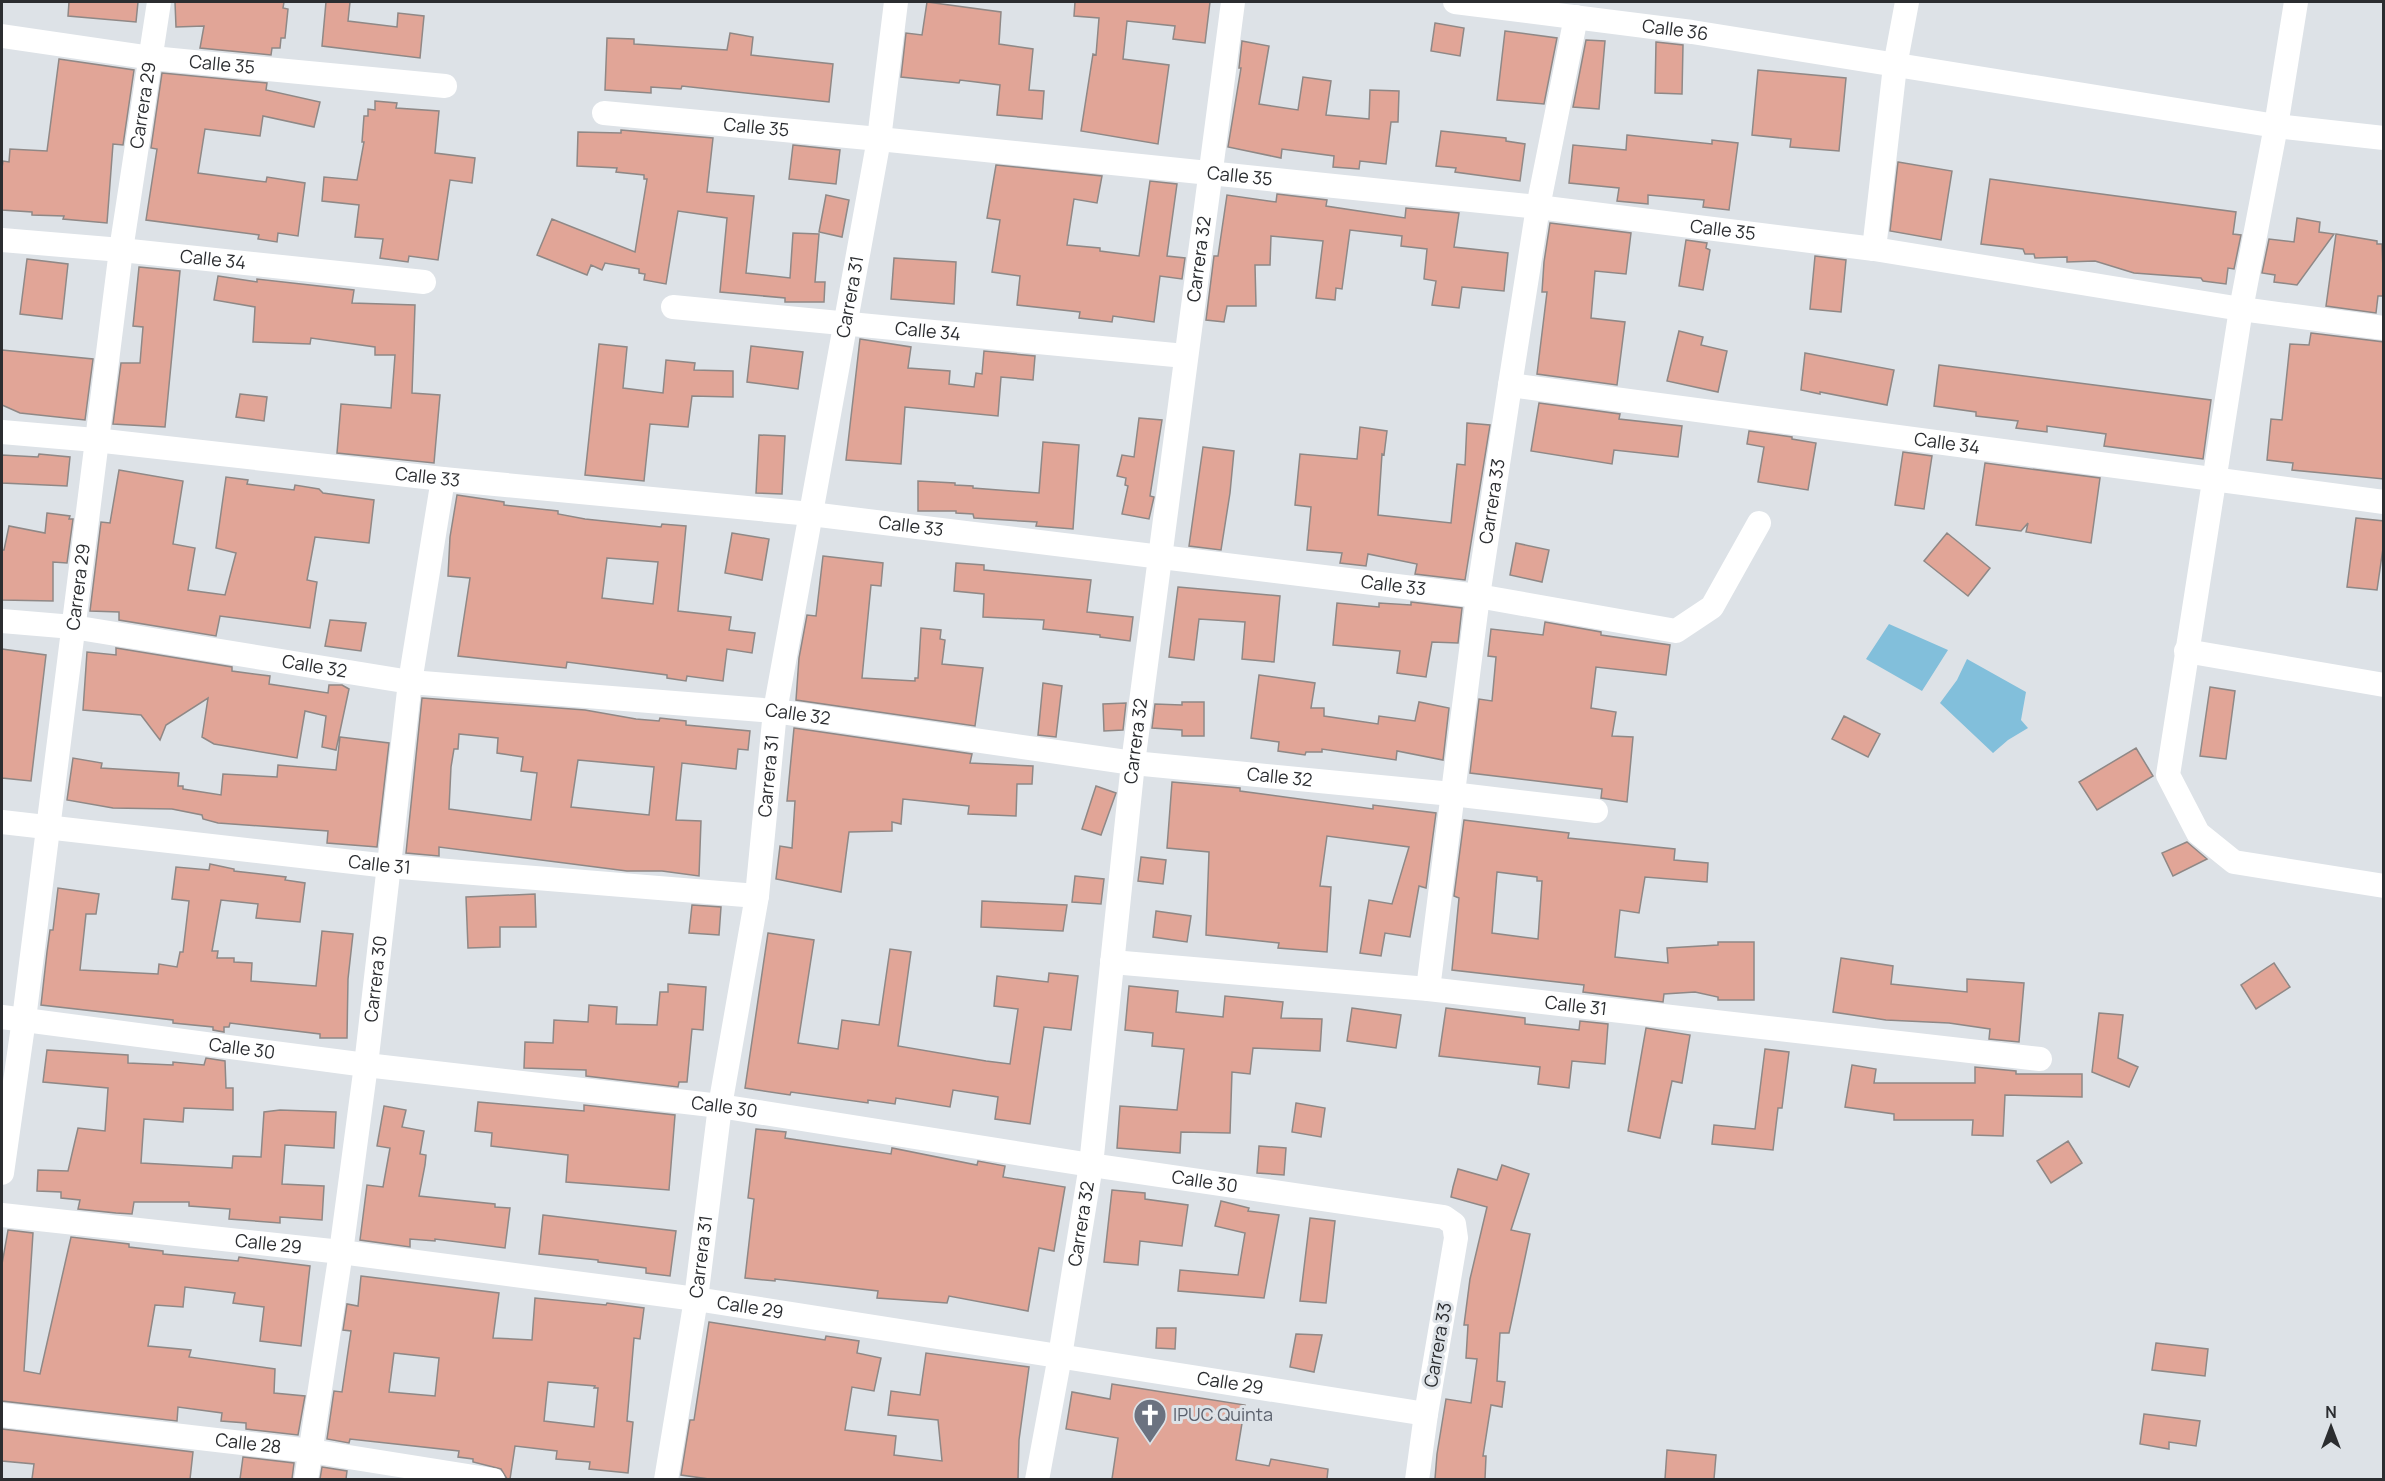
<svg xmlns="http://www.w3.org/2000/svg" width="2385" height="1481" font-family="Manrope,sans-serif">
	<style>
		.water { fill: #82bfdb }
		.building { fill: #e1a597; stroke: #8f8886; stroke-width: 1.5; fill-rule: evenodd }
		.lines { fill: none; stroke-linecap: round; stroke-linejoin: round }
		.minor { stroke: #fff; stroke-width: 24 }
		.labels { text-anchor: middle; stroke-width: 6; stroke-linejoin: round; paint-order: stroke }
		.street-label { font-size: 18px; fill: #2b2d30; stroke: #dde2e7 }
		.worship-label { font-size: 18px; fill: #5b616d; stroke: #dde2e7; text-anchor: start }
	</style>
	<rect width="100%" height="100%" fill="#dde2e7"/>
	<path class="water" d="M1889,624L1948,650L1922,691L1866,659Z
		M1967,659L2026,692L2021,720L2028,728L2008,740L1993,753L1940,703L1957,680Z"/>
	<path class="building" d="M69,2H138L136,22L68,16Z
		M175,2H284L283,8L288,9L285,38H281L280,48H272L271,55L200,48L204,26L176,27Z
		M326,2H350L348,21L397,27L398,13L424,16L420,58L322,46Z
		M927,2L1001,12L999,44L1033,49L1029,90L1044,91L1042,119L997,115L1000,85L960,80L959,83L901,77L906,33L922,35Z
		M1075,2H1210L1205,43L1173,39L1175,26L1127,21L1123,59L1169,65L1158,144L1081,131L1093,54L1096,55L1099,18L1074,16Z
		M1435,23L1464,28L1460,56L1431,51Z
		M1505,31L1557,38L1544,104L1497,100Z
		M730,33L753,37L751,55L833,64L829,102L682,86L681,89L651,87V93L605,90L607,38L634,39V44L727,50Z
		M1586,40L1605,41L1599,109L1573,107Z
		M1242,41L1269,46L1259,104L1298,110L1303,77L1331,81L1326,115L1369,119L1370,90L1399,91L1398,122H1391L1386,164L1360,161L1359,169L1333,167L1334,156L1282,149L1281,158L1228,147L1241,68H1239Z
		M1656,42L1683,45L1682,94L1655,93Z
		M59,59L134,70L123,145L113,144L107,223L63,219L64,216L32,215V212L2,210V168L3,161L9,162L10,149L47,151Z
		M1758,70L1846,78L1839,151L1790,147L1791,139L1752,135Z
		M162,73L267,83L266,90L320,102L314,127L263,116L260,136L205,129L198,173L266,182L267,177L305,183L298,236L278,233L277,242L258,239L259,235L146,220L157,149L151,148Z
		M375,101L397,103L396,108L439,111L435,153L475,158L472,183L450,180L438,260L409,256L408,262L380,258L383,239L355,237L359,205L322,201L324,177L357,180L364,142H362L364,116H368V109L375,110Z
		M621,130L713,138L707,192L754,196L746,273L790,278L793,233L819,234L815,282H825L824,302H785V298L720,292L727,218L678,211L666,284L644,280L645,274L639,273V269L605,263L602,270L591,265L587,275L537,255L552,219L635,252L647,179H644V175L616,172L617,168L577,166L578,132L621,133Z
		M1441,131L1506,138V141L1525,144L1520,181L1455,172L1456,168L1436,166Z
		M1627,135L1712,144V140L1738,143L1729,210L1703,207L1704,200L1648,195V204L1617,201L1619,188L1569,183L1573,145L1626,150Z
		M793,145L840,150L836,184L789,179Z
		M1898,162L1952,171L1941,240L1890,231Z
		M996,165L1102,176L1097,203L1074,199L1067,245L1100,248V251L1139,256L1150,181L1177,184L1167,256L1185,258L1182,279L1160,276L1154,322L1113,316L1112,322L1079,318L1080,312L1017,305L1020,276L992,272L1000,220L987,218Z
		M1990,179L2236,212L2233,234L2241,235L2234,269L2228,268L2226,284L2203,281L2201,278L2134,273L2095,261L2067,262V257L2035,258L2034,254H2025L2023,249L1981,244Z
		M1277,194L1327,200L1326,206L1405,218L1406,208L1459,213L1454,247L1508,253L1504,291L1462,287L1459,308L1432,305L1436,281L1424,279L1427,249L1401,246L1402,236L1350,230L1342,289L1336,288L1335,300L1316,298L1323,241L1271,236L1270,265H1255L1256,306H1227L1224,322L1206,320L1214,256H1218L1227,195L1276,202Z
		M826,195L849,200L842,237L819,232Z
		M2297,218L2320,222L2319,232L2334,234L2297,285L2274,282L2275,275L2262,273L2269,239L2294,242Z
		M1550,223L1631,233L1626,274L1595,271L1591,318L1625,322L1617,385L1537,374L1547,292H1542L1544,262Z
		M2336,234L2377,241V244H2382L2384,296H2378L2376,313L2326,306Z
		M1686,240L1707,243L1706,248L1710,250L1703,290L1679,286Z
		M1815,256L1846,260L1841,312L1810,309Z
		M894,258L956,262L954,304L891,299Z
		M27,259L68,264L62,319L20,314Z
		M139,267L180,271L165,427L113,424L121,363H140L143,327L133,326Z
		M218,276L257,282V279L354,290L352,303L415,305L412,393L440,395L434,463L337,453L341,404L391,408L395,355H375V347L311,338L310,344L253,342L255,307L214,300Z
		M1679,331L1703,337L1701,345L1727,351L1718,392L1667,381Z
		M2311,333L2384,342V479L2292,470L2293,463L2267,460L2271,419L2282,420L2290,344L2309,345Z
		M860,339L911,347L908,368L950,371L949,384L974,387L976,373L982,374L984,351L1035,356L1033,380L1001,377L998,416L905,407L901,464L846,460Z
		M599,344L627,347L623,388L663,393L666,360L695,363L694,370L733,371V397L692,396L688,427L650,424L644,481L585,475Z
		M751,346L803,352L798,389L747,382Z
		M2,350L93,359L85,420L20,413L2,405Z
		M1805,353L1894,370L1887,405L1820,392V394L1801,390Z
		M1939,365L2211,400L2203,459L2104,446L2106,434L2047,426V432L2016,428L2018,421L1976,416V412L1934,406Z
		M240,394L267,397L264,421L236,417Z
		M1539,403L1620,414L1619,419L1682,426L1678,457L1614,450L1612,464L1531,451Z
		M1139,418L1162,420L1150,496L1154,497L1149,519L1122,514L1128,486L1125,485L1126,478L1117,476L1122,455L1134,457Z
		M1467,423L1490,425L1465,580L1415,574L1417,564L1368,554L1366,566L1340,563L1342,553L1307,550L1311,507L1295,505L1300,454L1357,459L1360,427L1387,431L1384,455L1382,454L1378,515L1451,523L1457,464L1465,465Z
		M1749,431L1792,437V439L1816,443L1808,490L1758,482L1764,447L1747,444Z
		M759,435L785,436L782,494L756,493Z
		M1043,442L1079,445L1073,529L1036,526L1037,522L974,518L973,514L956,513V511H918V481L955,483V485L973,486V488L1039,493Z
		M1203,447L1234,451L1230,493L1221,550L1189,546Z
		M1903,452L1932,456L1924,509L1895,505Z
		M39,454L70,457L67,486L2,483V455L38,457Z
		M1985,463L2100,478L2091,543L2026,532L2028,523L2021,531L1976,525Z
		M119,470L183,481L173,544L195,548L188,590L225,595L236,553L216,548L226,477L248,480L247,484L294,490L295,485L319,489L323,493L374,500L369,543L315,537L307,580L317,582L310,628L220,616L216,636L119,620V612L90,611L101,522L110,523Z
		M457,495L504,502V505L558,511V514L585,519L661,527L662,524L686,526L678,611L731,617L729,630L755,633L752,653L727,649L723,681L687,676L686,681L667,678V675L567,662L566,668L458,656L470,578L448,576L450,537ZM607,558L658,562L653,604L602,598Z
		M47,513L70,516L69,519H73L67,563L53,562V601L2,600V550H4L9,526L45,533Z
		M2356,518L2384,521V541L2377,590L2347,587Z
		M732,533L769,539L762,580L725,573Z
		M1947,533L1990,568L1968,596L1924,561Z
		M1516,543L1549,550L1542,582L1510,575Z
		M823,556L883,563L881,586L871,585L862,678L915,681V678H918L921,628L941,630L940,639L945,640L942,664L983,668L975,726L796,700L799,658L807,615L816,616Z
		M956,563L984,565V570L1091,580L1087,612L1133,617L1130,641L1100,637V635L1043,629L1044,620L983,617L984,594L954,591Z
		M1178,587L1280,596L1274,662L1242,659L1245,622L1199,619L1194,660L1169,657Z
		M1411,602L1462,608L1458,643L1432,642L1426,677L1397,673L1400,651L1333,645L1337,603L1379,607V603L1411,605Z
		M330,620L366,623L361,651L325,646Z
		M1545,622L1601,632V635L1670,645L1666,675L1596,667L1591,708L1616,712L1612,736L1633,737L1627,802L1601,798L1602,789L1470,773L1479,699L1492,701L1496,657L1488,656L1491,629L1543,635Z
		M116,648L232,667V671L270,676L269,684L328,693L329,685H342L349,689L336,750L322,747L326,716L305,711L297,758L214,744L202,737L208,698L166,725L160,740L141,715L83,710L87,652L116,655Z
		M2,649L46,655L31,781L2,778Z
		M1259,675L1315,683L1311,708H1324V716L1378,724L1379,716L1415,721L1419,702L1449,708L1443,760L1397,751L1396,760L1322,749V752H1306L1305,755L1278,751L1279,742L1251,738Z
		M1043,683L1062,686L1056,737L1038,735Z
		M2210,687L2235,691L2226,759L2200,756Z
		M422,698L585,710L636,719L659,721L660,718L686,721V725L750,731L748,750L738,749L736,769L682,763L676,820L701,821L699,876L662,871H627L439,847V856L406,853ZM459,734L498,738L497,753L523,757L521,771L537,773L531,820L449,809L451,767L454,749H458ZM578,760L654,767L649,815L571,807Z
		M1182,702H1204V736H1182V730L1152,728L1155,704L1182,705Z
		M1126,703L1123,730L1104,731L1103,704Z
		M1844,716L1880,734L1868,757L1832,739Z
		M794,728L972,754L970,763L1033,766L1032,784H1017L1016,816L968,814L969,806L903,799L901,824L892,822V831L849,832L841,892L776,879L780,846L792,848L795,801H787Z
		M340,737L389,743L377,847L327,843L328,831L218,823L203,819L202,815L172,809L113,808L67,800L73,758L102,763L101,768L179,773L178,786H183V789L221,795L223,774L277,777L278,765L336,770Z
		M2136,748L2153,776L2097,810L2079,782Z
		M1172,782L1240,788V791L1373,809V805L1436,813L1426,888L1419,886L1410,937L1385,933L1381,956L1360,953L1369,900L1392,904L1409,847L1327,836L1320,886L1331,887L1327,952L1278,948L1279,943L1206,935L1209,852L1167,848Z
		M1096,786L1116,793L1101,835L1082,829Z
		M1464,820L1569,833L1568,838L1675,849L1674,860L1708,863L1707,882L1645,877L1639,913L1620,910L1615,957L1668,963L1667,948L1718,945V942H1754V1000H1718V997L1695,992L1664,994L1663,1002L1583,992L1584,985L1452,970L1459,898L1454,896ZM1497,872L1537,877V881H1542L1538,939L1492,933Z
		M2187,842L2207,859L2173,876L2162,853Z
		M1141,857L1166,860L1163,884L1138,881Z
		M210,864L234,869V871L286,877L285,880L305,883L300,922L256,918L258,904L221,900L212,951H218L217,958H234V962L252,963L251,981L316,986L322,931L353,934L348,979L347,1038H320V1034L230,1023L229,1027H224V1032L213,1030V1027L173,1023V1020L41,1005L47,952L50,930H53L58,888L99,894L96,914H86L80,970L158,974L159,964L177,967L180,952H183L189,901L172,899L176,867L209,870Z
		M1075,876L1104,879L1101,904L1072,902Z
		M535,894L536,927H500V947L468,948L466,897Z
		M982,901L1067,905L1063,931L981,927Z
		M692,905L721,907L719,935L689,933Z
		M1156,911L1191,916L1187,942L1153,937Z
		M768,933L814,940L798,1043L838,1049L842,1020L879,1025L890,949L911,952L898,1046L986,1061L1010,1064L1018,1009L994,1006L997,976L1048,982L1049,973L1078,976L1071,1030L1044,1027L1030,1124L995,1119L998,1097L953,1090L950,1107L896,1098L895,1104L868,1100V1103L791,1092L790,1095L745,1088Z
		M1841,958L1893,966L1891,984L1967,992V979L2024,983L2019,1042L1989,1039L1990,1029L1949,1023L1886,1020L1833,1012Z
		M2274,963L2290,987L2256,1009L2241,985Z
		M668,984L706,987L703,1030L692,1029L687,1082H679L678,1087L586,1076V1070L524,1068L525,1042L553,1043L554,1020L588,1022L589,1005L617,1007L616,1024L657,1025L660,992H668Z
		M1129,986L1178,991L1176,1012L1223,1017L1225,996L1283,1002L1281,1018L1322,1019L1320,1051L1253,1048L1250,1074L1232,1072L1230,1133L1181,1132L1180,1153L1117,1148L1120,1106L1177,1110L1184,1049L1152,1046L1153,1033L1125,1030Z
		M1352,1008L1401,1015L1396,1048L1347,1041Z
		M1446,1008L1525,1018V1024L1579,1030L1580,1021L1608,1024L1605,1064L1572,1061L1569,1088L1538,1084L1540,1067L1439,1056Z
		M2099,1013L2123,1015L2118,1058L2138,1067L2129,1087L2092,1072Z
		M1646,1028L1690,1035L1682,1083L1672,1081L1660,1138L1628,1131Z
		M1765,1049L1789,1052L1782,1108H1778L1773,1150L1712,1144L1714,1125L1755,1129Z
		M47,1050L128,1055V1063L173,1065V1062L204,1065L206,1058L225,1061L226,1088H233V1110L184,1108L183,1122L144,1119L141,1163L232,1168L233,1156L261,1157L264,1112L280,1110L336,1112L334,1148L285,1145L282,1184L324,1186L322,1220L280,1217V1223L229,1219L230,1209L189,1206V1202H134L132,1214L116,1213L78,1209L80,1200L61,1198V1192L37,1191L38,1170L68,1171L78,1128L105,1131L108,1088L43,1082Z
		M1852,1065L1876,1069L1874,1083H1975V1067L2016,1071V1074H2082V1097L2005,1095L2003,1136L1972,1135L1973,1120H1894V1114L1845,1107Z
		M478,1102L584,1111V1105L675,1115L669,1190L566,1182L568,1155L491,1146L492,1133L475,1131Z
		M1296,1103L1325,1108L1321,1137L1292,1132Z
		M384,1106L406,1110L402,1127L424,1131L420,1154L426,1155L425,1165L419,1196L495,1204V1207L510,1208L505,1248L435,1239V1241L410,1239V1247L360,1240L367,1185L383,1187L390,1148L377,1146Z
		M756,1129L786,1132L785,1138L891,1154L892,1148L977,1165L978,1161L1005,1166L1003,1177L1065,1187L1054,1251L1039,1248L1028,1311L949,1296L947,1303L877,1298L878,1291L775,1279V1281L745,1278L754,1199L748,1198Z
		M2068,1141L2082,1163L2051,1183L2037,1161Z
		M1259,1146L1286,1148L1284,1175L1257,1173Z
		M1502,1165L1529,1174L1511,1230L1530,1234L1509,1333H1500L1497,1381L1505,1382L1502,1407L1491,1405L1483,1456H1486L1485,1479H1435L1437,1454L1446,1399L1471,1403L1477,1359L1466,1358L1468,1325H1464L1470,1279L1487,1207L1451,1197L1453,1187L1458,1169L1497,1180Z
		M1112,1190L1145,1193V1199L1188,1205L1182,1246L1140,1241L1138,1265L1104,1262Z
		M1221,1201L1249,1208L1248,1211L1279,1215L1264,1298L1178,1291L1180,1270L1238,1275L1245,1233L1215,1226Z
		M543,1215L676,1231L670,1276L646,1273V1268L598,1262V1260L539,1254Z
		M1310,1218L1335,1221L1326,1303L1300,1301Z
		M8,1230L33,1233L24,1371L40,1374L71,1237L129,1244V1247L163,1251V1254L238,1261L239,1257L310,1266L301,1346L260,1341L264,1307L233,1303L235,1293L185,1287L183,1307L155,1305L148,1346L191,1350L189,1357L275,1369L274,1393L305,1396L298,1435L246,1429V1423L221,1421L222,1413L178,1407L177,1421L2,1401V1264Z
		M361,1276L499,1293L493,1338L532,1340L535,1298L606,1305L607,1303L644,1308L640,1339L634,1338L627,1421L633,1422L628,1473L589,1469L590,1462L556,1459L557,1451L515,1446L510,1479H507L501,1469L473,1462V1459L458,1457L459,1451L350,1439L349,1443L327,1439L334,1391L342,1392L351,1331L343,1330L347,1304L358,1306ZM394,1353L439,1358L435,1396L389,1392ZM548,1382L595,1386L594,1388H598L594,1427L544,1421Z
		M709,1322L825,1340L826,1336L859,1341L857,1353L881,1358L874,1391L852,1387L845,1430L896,1436L894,1455L942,1461L938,1420L888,1415L891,1391L920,1395L926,1353L1029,1367L1019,1440L1018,1479H709L681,1475L690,1420H694Z
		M1157,1328H1176L1175,1349L1156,1348Z
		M1296,1334L1322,1335L1314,1372L1290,1367Z
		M2156,1343L2208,1349L2205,1376L2152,1370Z
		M1112,1384L1245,1405L1236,1460L1269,1466L1271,1459L1328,1469L1327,1479H1112L1118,1438L1066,1429L1072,1392L1110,1399Z
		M2144,1414L2200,1421L2196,1446L2169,1442V1449L2140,1444Z
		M2,1429L193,1452L190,1479H32L34,1464L2,1461Z
		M1667,1450L1716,1455L1714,1479H1665Z
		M243,1457L294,1463L292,1479H240Z
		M322,1467L347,1471L346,1479H320Z"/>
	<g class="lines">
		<g class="minor">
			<path id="s1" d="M1455,2L1692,32L2276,126L2384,138"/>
			<path d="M2296,2L2276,126L2241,309L2168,775L2198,833L2234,862L2384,886"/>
			<path id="s2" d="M2,36L152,58L445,86"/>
			<path id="s3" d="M604,113L879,139L1538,207L1874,249L2241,309L2384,328"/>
			<path id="s4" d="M2,240L121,250L424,282"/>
			<path d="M1874,249L1895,66L1907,2"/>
			<path id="s5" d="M673,307L1185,356"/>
			<path id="s6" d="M1510,385L2384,502"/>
			<path id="s7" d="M2,432L95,440L443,479L811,514L1478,596L1676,631L1712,607L1759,523"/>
			<path id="s8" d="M2,621L73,627L410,682L775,711L1133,763L1452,794L1596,811"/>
			<path d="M2186,651L2384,685"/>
			<path id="s9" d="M2,822L388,866L757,896"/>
			<path id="s10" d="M1112,962L1428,989L2040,1059"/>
			<path id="s11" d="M1428,989L1478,596L1510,385L1538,207L1576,17"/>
			<path id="s12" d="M2,1017L366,1065L720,1106L1091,1165L1444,1217L1454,1224L1456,1238L1426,1414L1417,1480"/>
			<path id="s13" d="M2,1173L24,1019L121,250L159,2"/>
			<path id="s14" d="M2,1215L341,1252L696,1299L1426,1414"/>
			<path id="s15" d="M2,1415L311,1451L493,1480"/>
			<path id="s16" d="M306,1480L341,1252L366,1065L410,682L443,479"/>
			<path id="s17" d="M666,1480L696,1299L720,1106L757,896L775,711L879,139L896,2"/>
			<path id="s18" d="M1037,1480L1060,1356L1091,1165L1133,763L1233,2"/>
		</g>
	</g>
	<defs>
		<g id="church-pin" transform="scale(1.725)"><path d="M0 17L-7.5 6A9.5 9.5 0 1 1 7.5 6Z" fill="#6b7280" stroke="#dde2e7"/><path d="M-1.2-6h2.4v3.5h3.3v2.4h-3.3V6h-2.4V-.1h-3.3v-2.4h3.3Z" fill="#fff"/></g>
	</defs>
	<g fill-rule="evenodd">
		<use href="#church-pin" x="1150" y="1415"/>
	</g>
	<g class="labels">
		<g class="street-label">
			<text dy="6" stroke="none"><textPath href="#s1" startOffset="222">Calle 36</textPath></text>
			<text dy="6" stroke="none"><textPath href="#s2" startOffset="222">Calle 35</textPath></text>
			<text dy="6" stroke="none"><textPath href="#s13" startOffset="1077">Carrera 29</textPath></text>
			<text dy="6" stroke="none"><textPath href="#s3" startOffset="153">Calle 35</textPath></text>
			<text dy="6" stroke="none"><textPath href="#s3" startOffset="639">Calle 35</textPath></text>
			<text dy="6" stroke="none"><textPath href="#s3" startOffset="1125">Calle 35</textPath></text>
			<text dy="6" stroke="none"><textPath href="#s18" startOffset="1232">Carrera 32</textPath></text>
			<text dy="6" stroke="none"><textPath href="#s4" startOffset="212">Calle 34</textPath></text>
			<text dy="6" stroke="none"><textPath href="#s17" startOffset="1198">Carrera 31</textPath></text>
			<text dy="6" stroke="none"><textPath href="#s5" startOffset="256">Calle 34</textPath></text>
			<text dy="6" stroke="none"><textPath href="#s6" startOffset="441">Calle 34</textPath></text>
			<text dy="6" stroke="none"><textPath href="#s7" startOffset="428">Calle 33</textPath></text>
			<text dy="6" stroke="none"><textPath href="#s11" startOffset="492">Carrera 33</textPath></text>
			<text dy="6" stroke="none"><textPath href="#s7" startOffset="914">Calle 33</textPath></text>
			<text dy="6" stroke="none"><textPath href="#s7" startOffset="1400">Calle 33</textPath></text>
			<text dy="6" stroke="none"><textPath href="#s13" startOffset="591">Carrera 29</textPath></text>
			<text dy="6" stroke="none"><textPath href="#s8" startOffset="316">Calle 32</textPath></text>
			<text dy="6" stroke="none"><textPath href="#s8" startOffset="802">Calle 32</textPath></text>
			<text dy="6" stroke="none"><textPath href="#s18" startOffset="746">Carrera 32</textPath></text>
			<text dy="6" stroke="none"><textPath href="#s17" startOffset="712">Carrera 31</textPath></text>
			<text dy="6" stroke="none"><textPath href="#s8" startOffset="1288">Calle 32</textPath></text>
			<text dy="6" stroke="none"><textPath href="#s9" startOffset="380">Calle 31</textPath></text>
			<text dy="6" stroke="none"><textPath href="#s16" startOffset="506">Carrera 30</textPath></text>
			<text dy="6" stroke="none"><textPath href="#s10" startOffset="466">Calle 31</textPath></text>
			<text dy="6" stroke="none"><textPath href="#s12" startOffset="242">Calle 30</textPath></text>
			<text dy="6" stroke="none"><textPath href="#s12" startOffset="728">Calle 30</textPath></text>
			<text dy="6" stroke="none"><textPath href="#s12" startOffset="1214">Calle 30</textPath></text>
			<text dy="6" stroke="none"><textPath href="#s18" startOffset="260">Carrera 32</textPath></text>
			<text dy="6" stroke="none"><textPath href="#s14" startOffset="268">Calle 29</textPath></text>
			<text dy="6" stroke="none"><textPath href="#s17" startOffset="226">Carrera 31</textPath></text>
			<text dy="6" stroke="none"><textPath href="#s14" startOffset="754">Calle 29</textPath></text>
			<text transform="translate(1438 1345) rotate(-80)" y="6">Carrera 33</text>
			<text dy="6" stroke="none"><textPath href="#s14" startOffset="1240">Calle 29</textPath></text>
			<text dy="6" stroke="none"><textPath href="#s15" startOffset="248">Calle 28</textPath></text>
		</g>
		<g class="worship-label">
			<text x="1173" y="1421">IPUC Quinta</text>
		</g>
	</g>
	<rect width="2385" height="1481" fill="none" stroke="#2b2d30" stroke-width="6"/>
	<g transform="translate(2331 1427)" stroke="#dde2e7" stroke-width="4.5" paint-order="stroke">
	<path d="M0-4.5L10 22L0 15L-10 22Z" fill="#2b2d30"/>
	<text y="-9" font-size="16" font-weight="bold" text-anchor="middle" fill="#2b2d30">N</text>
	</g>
</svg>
